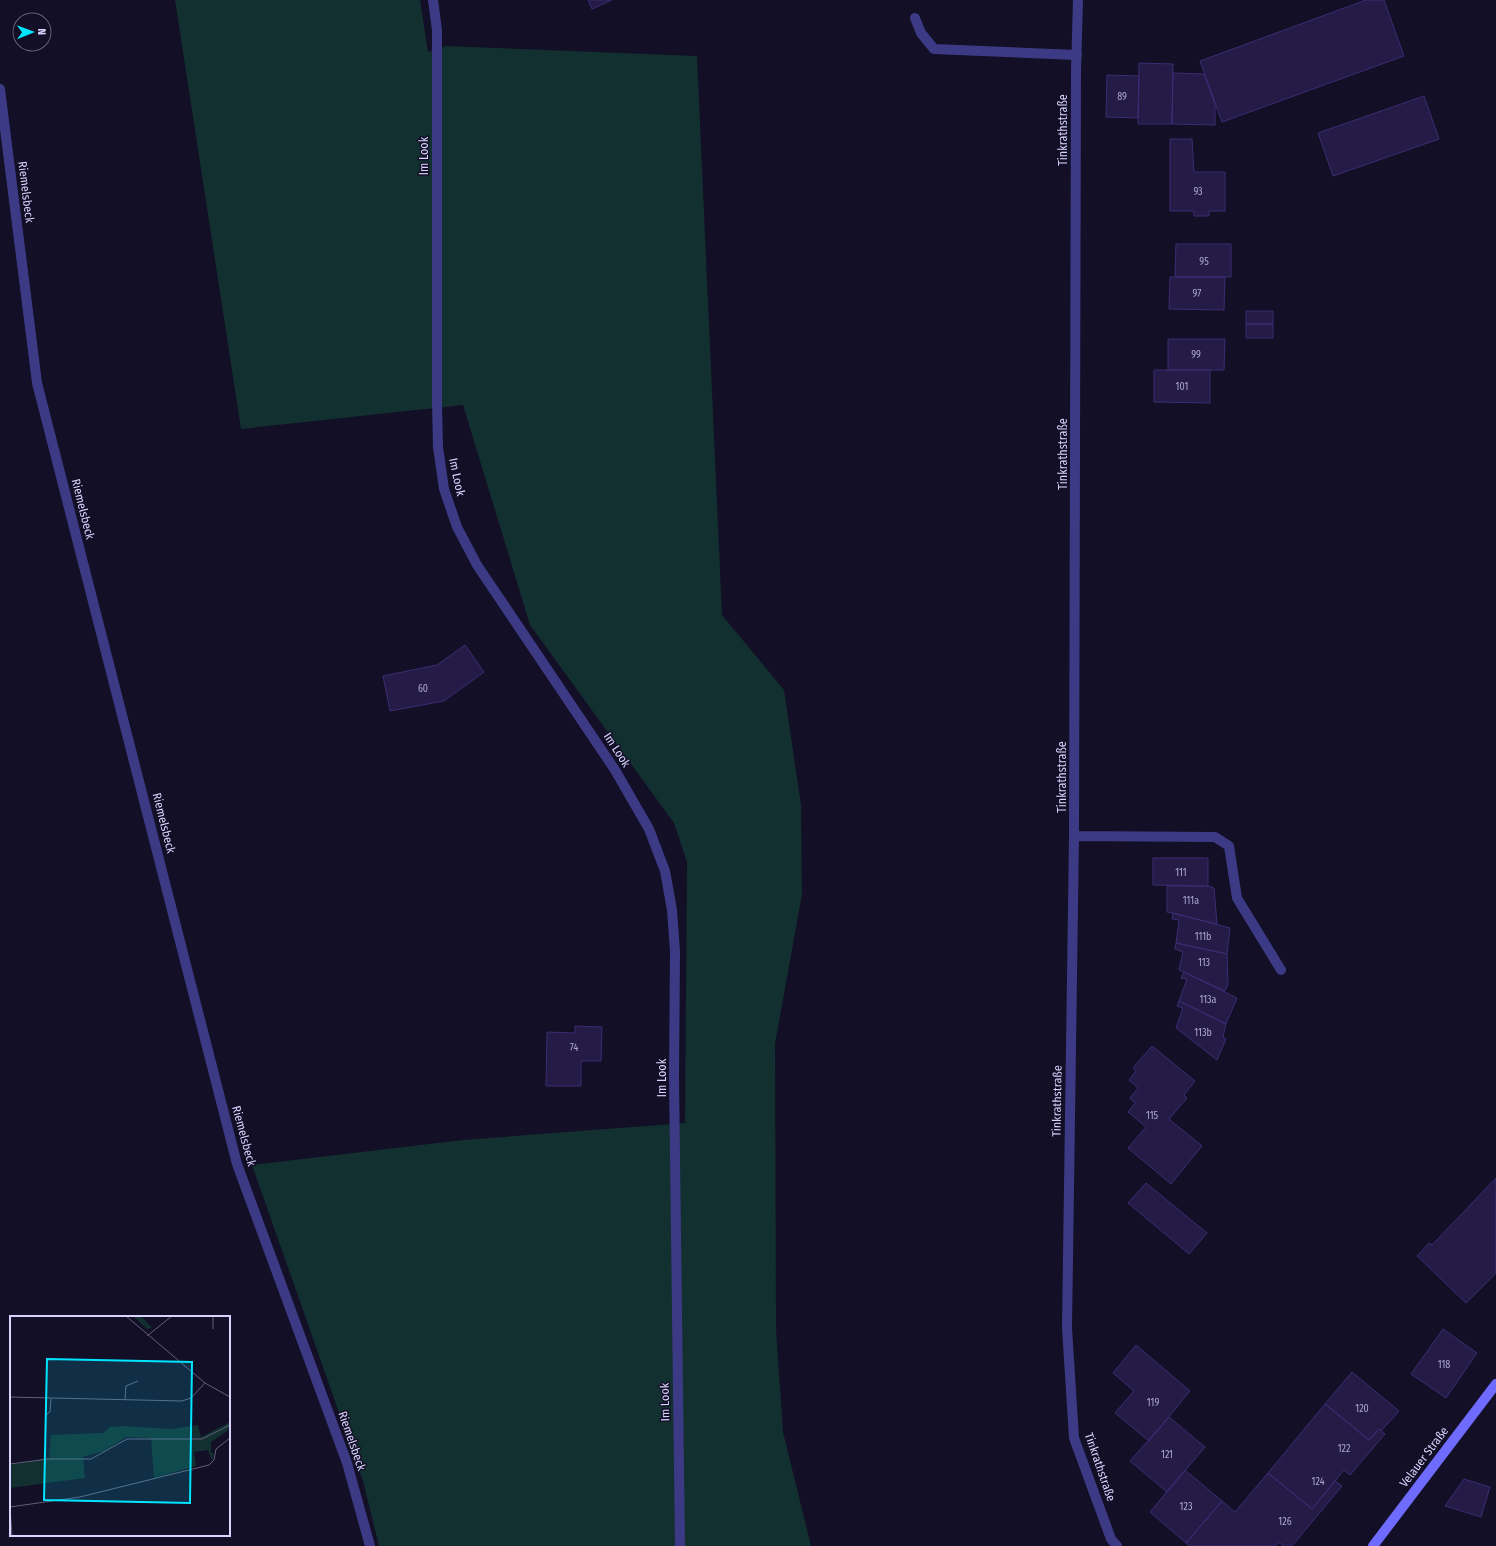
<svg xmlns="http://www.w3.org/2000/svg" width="1496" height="1546" font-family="'Fira Sans Condensed',sans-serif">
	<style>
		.green { fill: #12302f }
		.building { fill: #241b47; stroke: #3b2d73 }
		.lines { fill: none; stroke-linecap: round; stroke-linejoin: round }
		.lane { stroke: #3d3a85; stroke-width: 10 }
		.street { stroke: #3d3a85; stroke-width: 10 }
		.secondary { stroke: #6f6bff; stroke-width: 10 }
		.labels { text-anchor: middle; stroke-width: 3; stroke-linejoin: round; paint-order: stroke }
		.number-label { font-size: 10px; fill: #aca6d1 }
		.street-label { font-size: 12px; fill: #d9d4ff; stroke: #130f26 }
		.inset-road { fill: none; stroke: #625e7d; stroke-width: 1 }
		.view { fill: #00e5ff; fill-opacity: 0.15; stroke: #00e5ff; stroke-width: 2 }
		.inset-edge { fill: none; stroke: #d9d4ff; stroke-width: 2 }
	</style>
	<rect width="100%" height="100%" fill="#130f26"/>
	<path class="green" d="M175,0H420L428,52L446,46L697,56L722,615L784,690L801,805L802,894L775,1044L776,1329L783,1432L811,1546H379L363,1481L252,1165L463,1140L685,1123L687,862L674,823L530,625L463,405L241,429Z"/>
	<path class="building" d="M588,0H612L592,9Z
		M1366,0H1384L1404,56L1222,122L1200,61Z
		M1139,63L1173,64L1172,124H1138Z
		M1173,73L1204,74L1215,104V125L1172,124Z
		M1107,75L1139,76L1138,118L1106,117Z
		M1424,96L1439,139L1333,176L1318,133Z
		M1170,139H1192L1194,172H1225V211H1209V216H1194V211H1170Z
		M1176,244H1231V277H1175Z
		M1170,277H1225L1224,310L1169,309Z
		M1246,311H1273V324H1246Z
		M1246,324H1273V338H1246Z
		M1168,339H1225L1224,370H1168Z
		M1154,370H1210V403L1154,402Z
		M465,645L484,672L444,701L390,711L383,676L437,665Z
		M1153,858H1208V886L1153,885Z
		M1167,886H1208L1214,888L1217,924L1167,912Z
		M1173,913L1230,928L1227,954L1176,943L1179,920L1172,919Z
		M1176,943L1227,954L1228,984L1225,991L1179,970L1183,952L1175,949Z
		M1184,972L1237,998L1226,1024L1179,1001L1187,979L1181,978Z
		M1179,1001L1226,1024L1223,1037L1226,1039L1217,1060L1176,1028L1183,1008L1177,1006Z
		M575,1026L602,1027L601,1061H581V1086H546L547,1032L575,1033Z
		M1152,1046L1195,1081L1184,1095L1187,1098L1169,1119L1202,1146L1171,1184L1128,1148L1146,1127L1128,1112L1135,1103L1130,1098L1138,1088L1129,1080L1136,1071L1133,1068Z
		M1496,1178V1273L1466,1303L1417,1256L1429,1243L1432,1245Z
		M1146,1183L1207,1233L1189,1254L1128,1203Z
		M1443,1329L1477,1353L1446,1398L1411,1374Z
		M1136,1345L1190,1391L1149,1441L1115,1413L1134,1391L1113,1373Z
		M1352,1372L1399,1411L1381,1431L1379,1429L1369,1440L1325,1404Z
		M1325,1404L1369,1440L1379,1429L1385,1434L1350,1475L1344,1470L1312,1509L1268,1473Z
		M1169,1417L1205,1447L1167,1492L1130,1461Z
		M1185,1470L1222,1501L1186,1543L1150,1512Z
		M1268,1473L1312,1509L1335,1481L1342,1486L1292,1546H1283L1279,1542L1276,1546H1190L1186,1543L1222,1501L1235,1512Z
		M1464,1479L1490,1487L1481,1517L1445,1506Z"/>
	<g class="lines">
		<path class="lane" d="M915,18L921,33L934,49L1077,55
			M0,89L37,383L237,1164L347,1463L370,1546"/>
		<path class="street" d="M433,0L437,30V403L438,447L444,489L457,527L477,565L615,770L649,829L665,871L672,910L675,951L674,1077L680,1546
			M1078,0L1076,70L1074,836L1067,1328L1074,1438L1111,1539L1117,1546
			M1074,836L1215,837L1229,846L1237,898L1281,970"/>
		<path class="secondary" d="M1373,1546L1496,1384"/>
	</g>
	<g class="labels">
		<g class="number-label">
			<text x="1122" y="100">89</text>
			<text x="1198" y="195">93</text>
			<text x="1204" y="265">95</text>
			<text x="1197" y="297">97</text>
			<text x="1196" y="358">99</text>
			<text x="1182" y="390">101</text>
			<text x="423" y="692">60</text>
			<text x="1181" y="876">111</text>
			<text x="1191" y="904">111a</text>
			<text x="1203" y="940">111b</text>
			<text x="1204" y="966">113</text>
			<text x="1208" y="1003">113a</text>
			<text x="1203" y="1036">113b</text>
			<text x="574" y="1051">74</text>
			<text x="1152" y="1119">115</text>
			<text x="1444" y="1368">118</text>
			<text x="1153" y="1406">119</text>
			<text x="1362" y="1412">120</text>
			<text x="1344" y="1452">122</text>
			<text x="1167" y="1458">121</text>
			<text x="1318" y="1485">124</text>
			<text x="1186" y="1510">123</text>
			<text x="1285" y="1525">126</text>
		</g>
		<g class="street-label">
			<text transform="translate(1063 130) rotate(-90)" y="4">Tinkrathstraße</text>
			<text transform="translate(424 156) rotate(-90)" y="4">Im Look</text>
			<text transform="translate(26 192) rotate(83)" y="4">Riemelsbeck</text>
			<text transform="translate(1063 454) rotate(-90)" y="4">Tinkrathstraße</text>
			<text transform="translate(457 477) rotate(78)" y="4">Im Look</text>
			<text transform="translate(83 509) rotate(76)" y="4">Riemelsbeck</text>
			<text transform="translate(617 750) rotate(57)" y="4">Im Look</text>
			<text transform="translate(1062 777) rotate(-90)" y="4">Tinkrathstraße</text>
			<text transform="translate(164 823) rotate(76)" y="4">Riemelsbeck</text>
			<text transform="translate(662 1078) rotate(-90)" y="4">Im Look</text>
			<text transform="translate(1057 1101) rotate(-89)" y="4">Tinkrathstraße</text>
			<text transform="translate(244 1136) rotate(75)" y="4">Riemelsbeck</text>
			<text transform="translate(665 1402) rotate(-91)" y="4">Im Look</text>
			<text transform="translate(352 1441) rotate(71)" y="4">Riemelsbeck</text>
			<text transform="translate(1424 1457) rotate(-53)" y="4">Velauer Straße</text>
			<text transform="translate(1100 1467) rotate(71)" y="4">Tinkrathstraße</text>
		</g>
	</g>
	<g transform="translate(10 1316)">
		<rect width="220" height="220" fill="#130f26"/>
		<path d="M123,0H131L142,12L137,13ZM220,106V113L201,126V137H204L202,145L198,134L184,136L186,150L144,162L141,122L116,121L94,135L73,141L75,162L0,172V149L39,142L41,119L93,117L100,111L111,110L161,113L188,109L191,121Z" fill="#12302f"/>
		<path class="inset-road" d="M116,0L195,67L220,81M203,13V0M137,20L162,0M0,81L172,85L181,82L195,67M115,84L116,70L128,65M37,98L40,96L41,83M0,148L38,143H81L117,123H192L220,109M0,191L70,181L199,149L204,144L206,133L220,122M0,191L2,220"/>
		<path class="view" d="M37,43L182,46L180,187L34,184Z"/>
		<rect width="220" height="220" class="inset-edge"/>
	</g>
	<g transform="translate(32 32) rotate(89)"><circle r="19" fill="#130f26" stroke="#625e7d"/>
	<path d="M0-3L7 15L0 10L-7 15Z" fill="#00e5ff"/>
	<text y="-6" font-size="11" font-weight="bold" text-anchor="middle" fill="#d9d4ff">N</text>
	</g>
</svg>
